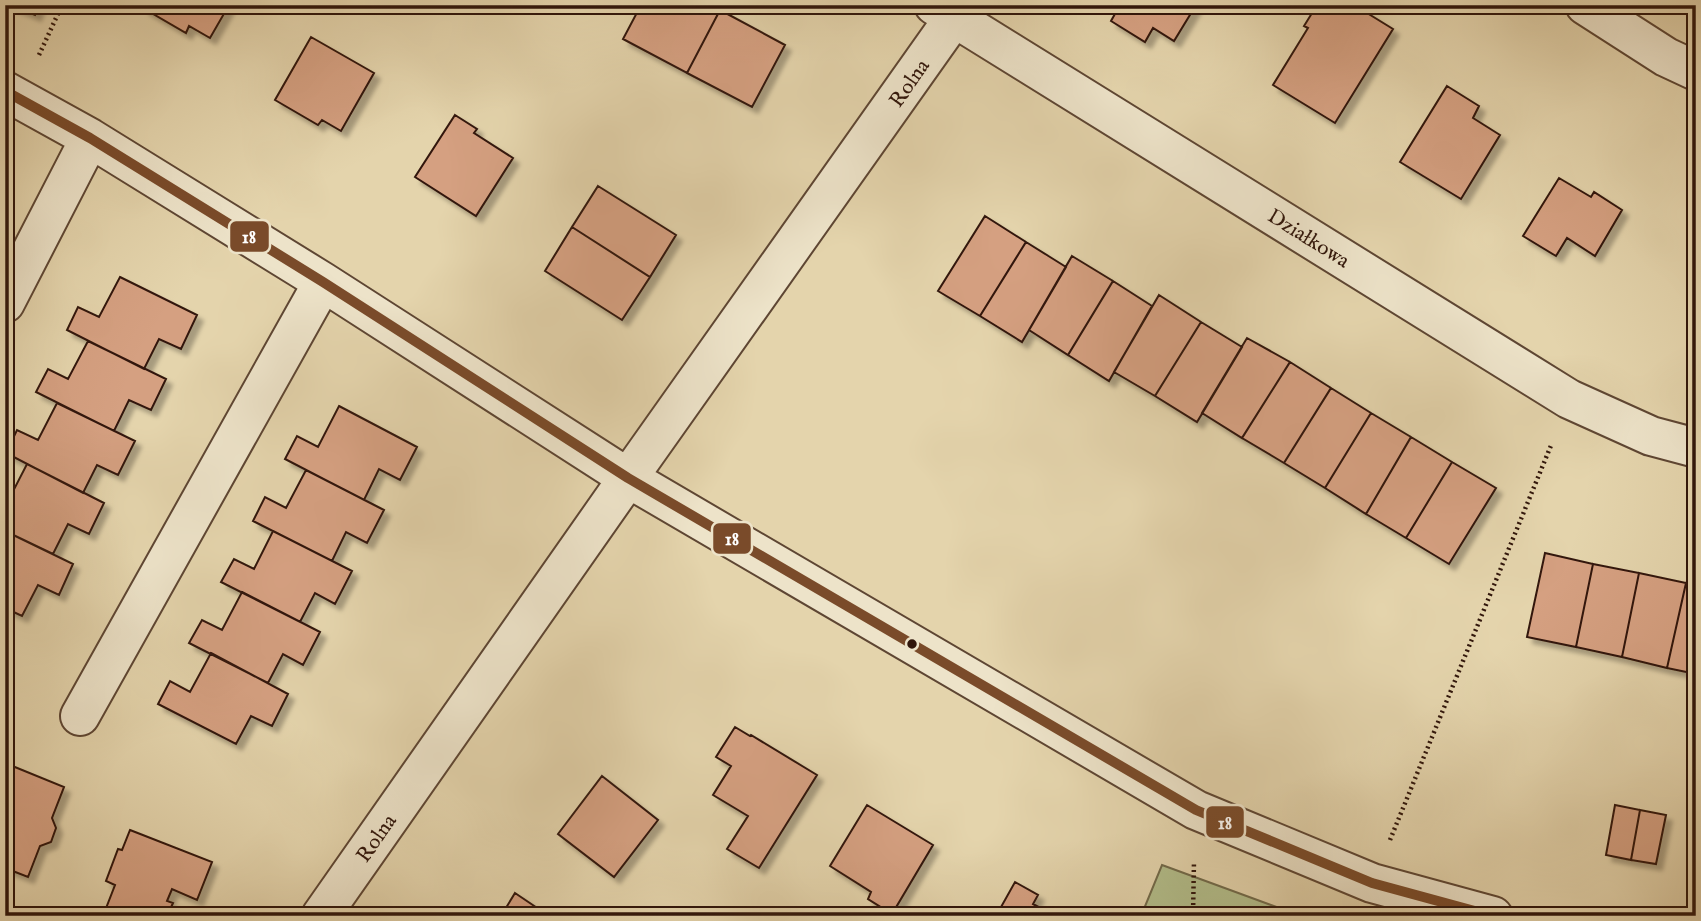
<svg xmlns="http://www.w3.org/2000/svg" width="1701" height="921" font-family="'IM FELL English',serif">
	<style>
		.green { fill: #b2bd8a; stroke: #726a4a; stroke-width: 2 }
		.building { fill: #d5a081; stroke: #31160b; stroke-width: 2; filter: url(#shadow) }
		.lines { fill: none; stroke-linecap: round; stroke-linejoin: round }
		.minor-casing { stroke: #5e4633; stroke-width: 42 }
		.path { stroke: #31160b; stroke-width: 4.5; stroke-dasharray: 2 3.5; stroke-linecap: butt }
		.minor { stroke: #ede3c9; stroke-width: 38 }
		.bus-1-casing { stroke: #ede3c9; stroke-width: 16 }
		.bus-1 { stroke: #7a4b2a; stroke-width: 10 }
		.bus-dot { fill: #31160b; stroke: #ede3c9; stroke-width: 2.5 }
		.labels { text-anchor: middle; stroke-width: 5; stroke-linejoin: round; paint-order: stroke }
		.street-label { font-size: 21px; fill: #31160b; stroke: #ede3c9 }
		.line-badge { stroke: #ede3c9; stroke-width: 2.5 }
		.badge-label { font-size: 19px; text-anchor: middle; font-weight: bold; fill: #fff }
	</style>
	<defs>
		<filter id="shadow"><feDropShadow dx="6" dy="6" stdDeviation="2" flood-color="#0004"/></filter>
	</defs>
	<rect width="100%" height="100%" fill="#e4d4ac"/>
	<filter id="stains"><feTurbulence type="fractalNoise" baseFrequency=".00286" numOctaves="4"/><feColorMatrix values="0 0 0 0 .2 0 0 0 0 .09 0 0 0 0 .02 0 0 0 .5 -.17"/></filter>
	<radialGradient id="worn" r=".72"><stop offset=".6" stop-color="#630" stop-opacity="0"/><stop offset="1" stop-color="#630" stop-opacity=".3"/></radialGradient>
	<path class="green" d="M1162,865L1301,916H1141Z"/>
	<path class="building" d="M11,5H39L35,15Z
		M144,5H229L210,38L189,26L186,33L143,8Z
		M641,5H712L720,10L687,73L623,39Z
		M1120,5H1196L1174,41L1153,28L1145,42L1111,21Z
		M1317,5H1354L1393,29L1335,123L1273,85L1308,28L1304,26Z
		M720,10L785,45L752,107L687,73Z
		M311,37L374,73L341,131L322,120L318,125L275,100Z
		M1447,86L1479,106L1473,118L1500,135L1461,199L1400,162Z
		M455,115L477,129L474,133L513,158L476,216L415,177Z
		M1559,178L1591,197L1594,192L1622,210L1595,256L1567,238L1556,256L1523,236Z
		M598,186L676,235L650,277L572,227Z
		M985,216L1026,242L980,316L938,291Z
		M572,227L650,277L622,320L545,271Z
		M1026,242L1066,267L1022,342L980,316Z
		M1072,256L1113,281L1068,355L1029,330Z
		M120,277L197,315L181,349L159,339L144,369L67,330L78,307L99,317Z
		M1113,281L1152,306L1109,381L1068,355Z
		M1159,295L1201,322L1155,396L1114,372Z
		M1201,322L1242,347L1197,422L1155,396Z
		M1247,338L1290,362L1242,438L1202,413Z
		M88,341L166,379L151,410L129,400L114,431L36,392L48,369L68,379Z
		M1290,362L1331,388L1284,463L1242,438Z
		M1331,388L1371,413L1325,488L1284,463Z
		M57,403L135,441L118,475L97,465L83,493L6,453L17,430L38,440Z
		M339,406L417,447L400,480L379,469L364,500L285,459L297,436L318,447Z
		M1371,413L1411,437L1366,514L1325,488Z
		M1411,437L1452,462L1406,538L1366,514Z
		M1452,462L1496,488L1449,564L1406,538Z
		M27,464L104,503L89,534L68,524L53,554L5,531V502L7,503Z
		M306,470L384,510L367,543L346,532L332,561L253,521L265,497L286,508Z
		M5,531L73,564L59,595L38,585L22,616L5,608Z
		M273,531L352,571L335,604L315,593L300,622L221,582L234,559L254,569Z
		M1545,553L1593,564L1576,647L1527,637Z
		M1593,564L1639,573L1622,657L1576,647Z
		M1639,573L1686,583L1667,668L1622,657Z
		M1686,583L1696,585V674L1667,668Z
		M242,592L320,632L303,665L283,654L268,683L189,643L202,620L222,630Z
		M211,653L288,694L272,726L251,716L236,744L158,704L170,681L190,692Z
		M735,727L750,736L751,735L817,775L759,868L727,849L748,816L713,795L731,766L716,757Z
		M5,763L64,787L52,818L56,828L51,842L40,846L28,877L5,868Z
		M602,776L658,820L614,877L558,834Z
		M867,805L933,845L892,914L868,899L871,892L830,866Z
		M1615,805L1640,810L1631,860L1606,855Z
		M1640,810L1666,815L1656,864L1631,860Z
		M130,830L212,862L197,900L172,889L167,901L173,903L167,916H103L115,885L106,881L118,849L122,850Z
		M1015,882L1038,895L1033,904L1055,916H996Z
		M515,893L549,916H501Z"/>
	<g class="lines">
		<g class="minor-casing">
			<path id="minor" d="M934,5L1569,399L1651,436L1696,448
				M1585,5L1666,57L1696,71
				M5,91L90,138L323,282L628,478L1196,810L1372,883L1493,916
				M5,303L90,138
				M80,716L323,282
				M321,916L628,478L963,5"/>
		</g>
		<path class="path" d="M39,55L62,5
			M1390,840L1552,443
			M1193,916L1194,861"/>
		<use href="#minor" class="minor"/>
		<g class="bus-1-casing">
			<path id="bus-1" d="M5,91L90,138L323,282L628,478L1196,810L1372,883L1493,916"/>
		</g>
		<use href="#bus-1" class="bus-1"/>
	</g>
	<circle class="bus-dot" cx="912" cy="644" r="6"/>
	<g class="labels">
		<g class="street-label">
			<text transform="translate(909 83) rotate(-55)" y="7">Rolna</text>
			<text transform="translate(1309 238) rotate(32)" y="7">Działkowa</text>
			<text transform="translate(376 838) rotate(-55)" y="7">Rolna</text>
		</g>
	</g>
	<g class="line-badge">
		<rect x="229" y="220" width="41" height="33" rx="7" fill="#7a4b2a"/>
		<rect x="712" y="522" width="40" height="33" rx="7" fill="#7a4b2a"/>
		<rect x="1205" y="805" width="40" height="34" rx="7" fill="#7a4b2a"/>
	</g>
	<g class="badge-label">
		<text x="249" y="243">18</text>
		<text x="732" y="545">18</text>
		<text x="1225" y="829">18</text>
	</g>
	<rect width="1701" height="921" fill="none" stroke="#e4d4ac" stroke-width="28"/>
	<rect x="7" y="7" width="1687" height="907" fill="none" stroke="#31160b" stroke-width="3.5"/>
	<rect x="14" y="14" width="1673" height="893" fill="none" stroke="#31160b" stroke-width="2"/>
	<rect width="100%" height="100%" filter="url(#stains)"/>
	<rect width="100%" height="100%" fill="url(#worn)"/>
</svg>
